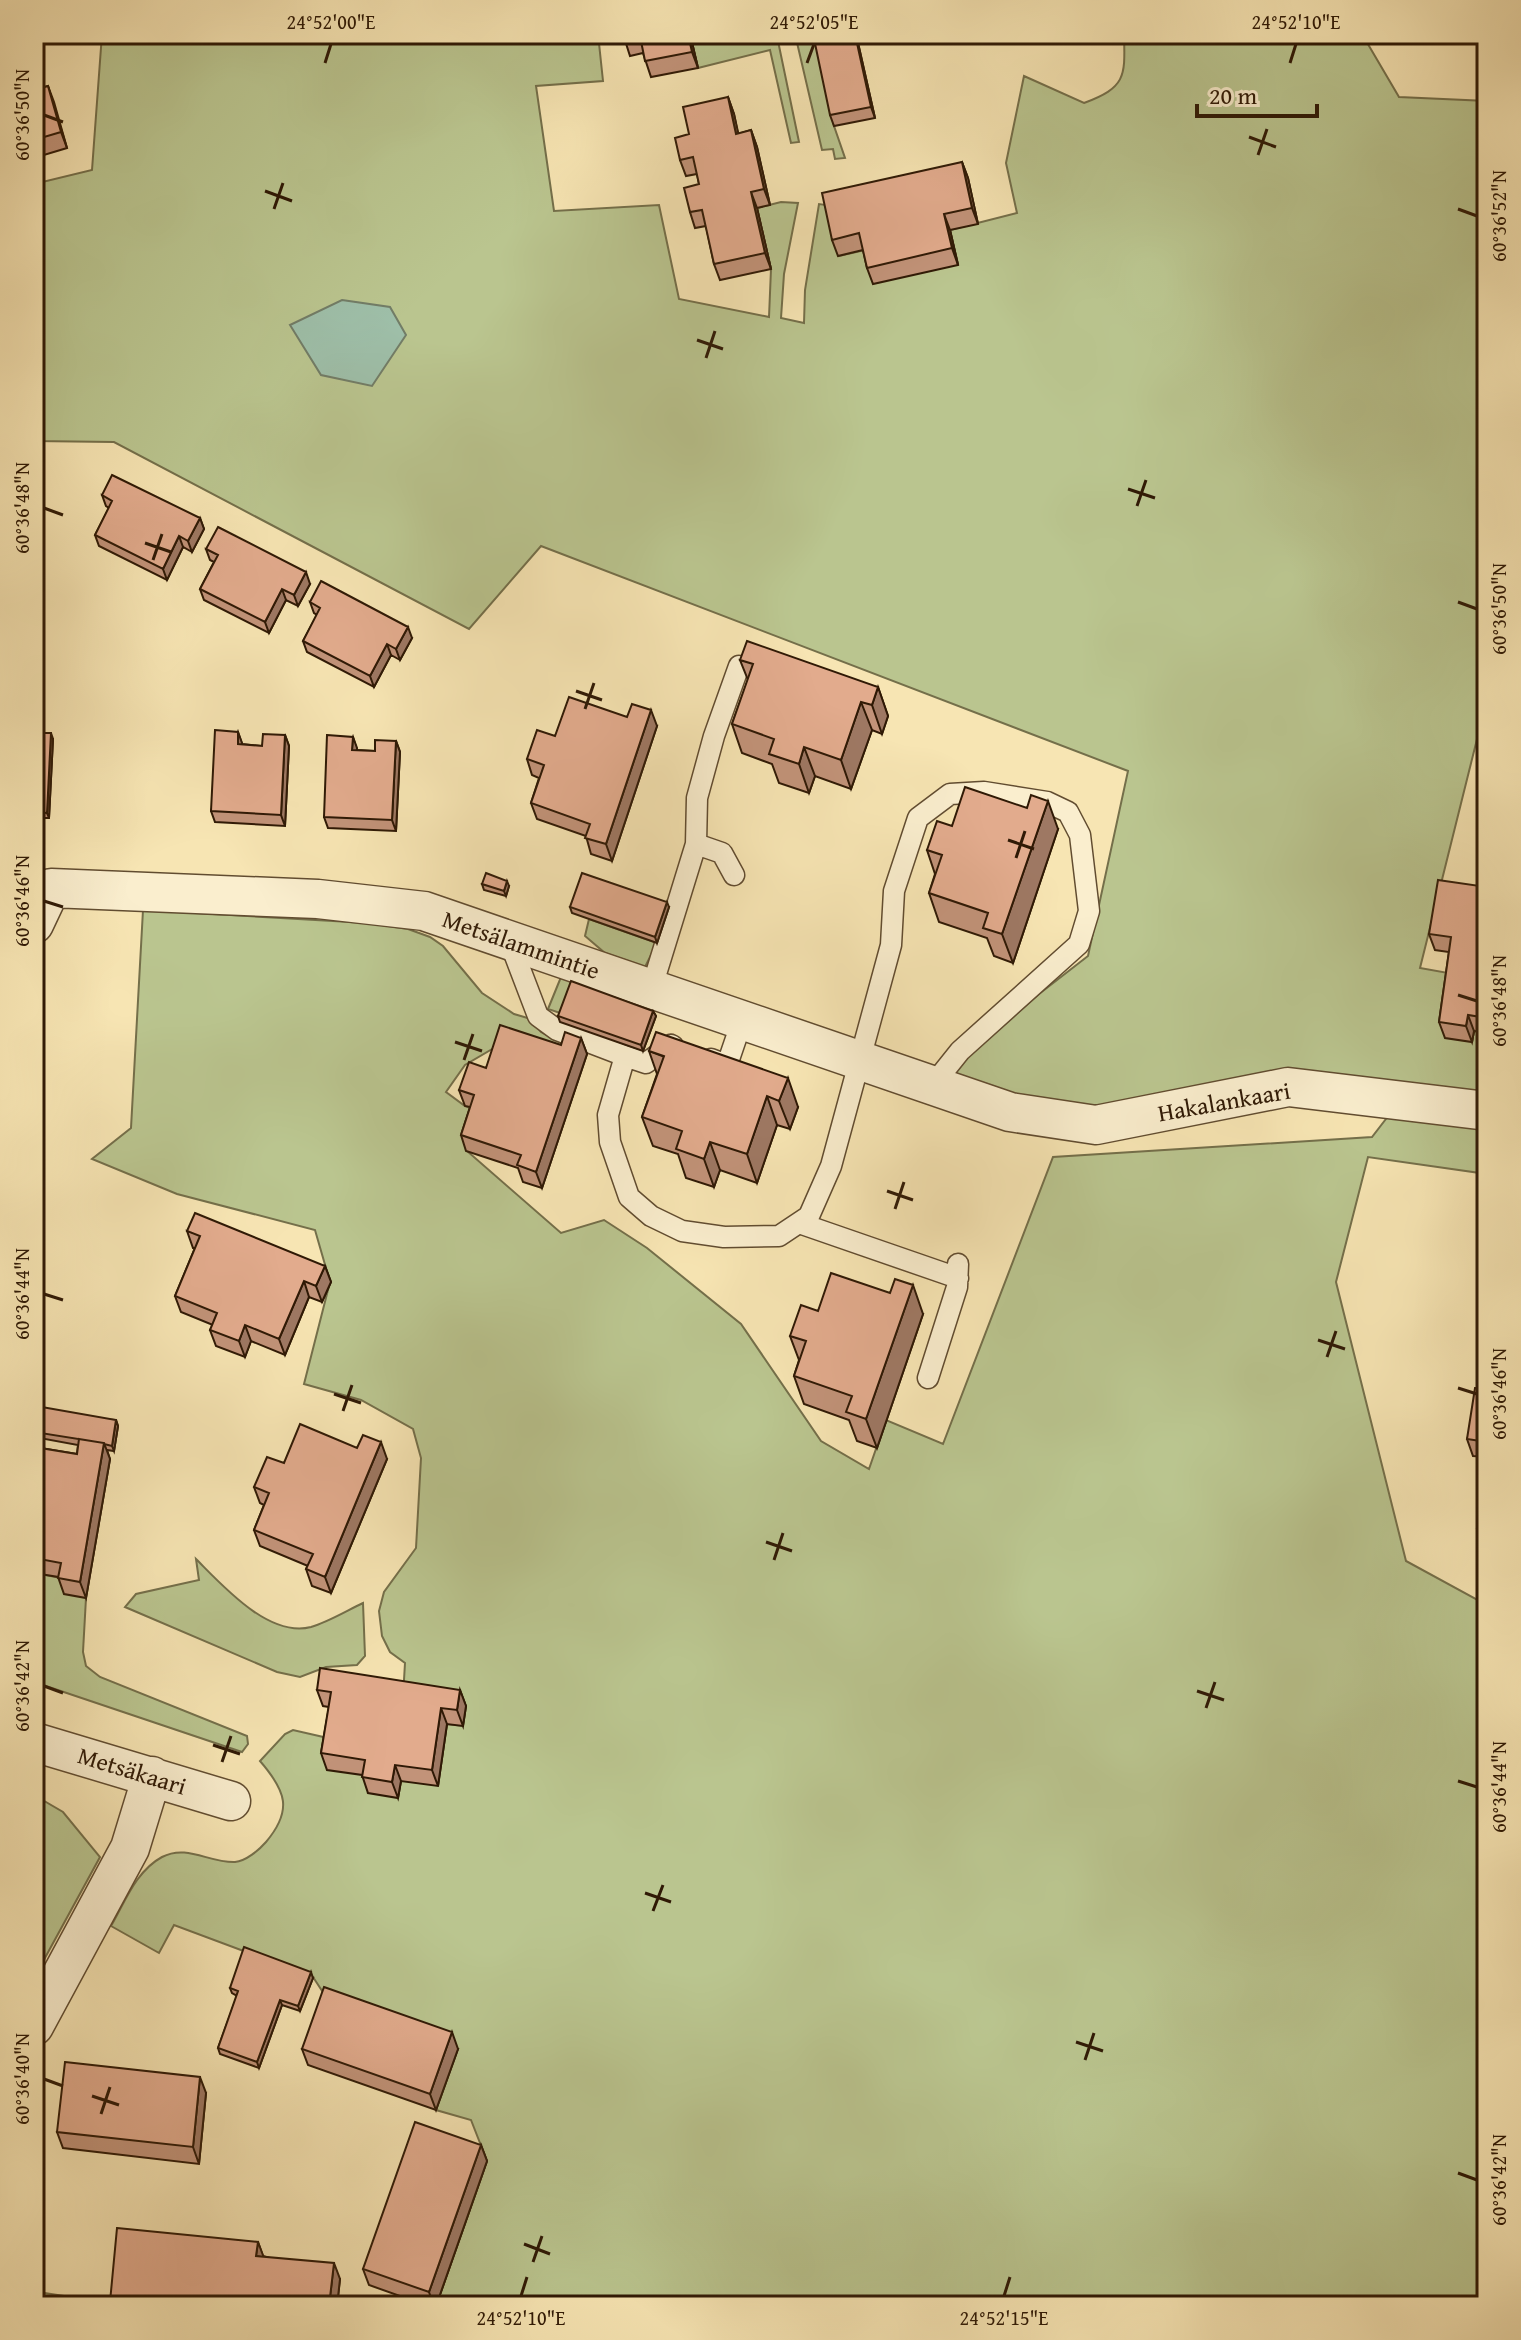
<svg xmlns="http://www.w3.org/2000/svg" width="1521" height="2340" font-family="'Gentium Book Plus',serif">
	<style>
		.green { fill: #bac58f; stroke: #746f4a; stroke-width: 2 }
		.water { fill: #9ebfa9; stroke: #727d67; stroke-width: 2 }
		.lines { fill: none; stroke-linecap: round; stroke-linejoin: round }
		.lane-casing { stroke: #614c30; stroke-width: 23 }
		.street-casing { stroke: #614c30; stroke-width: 41 }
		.lane { stroke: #faeece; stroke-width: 20 }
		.street { stroke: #faeece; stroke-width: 38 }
		.wall { fill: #c29379; stroke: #2f1905; stroke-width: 2 }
		.shaded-wall { fill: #9e7863; stroke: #2f1905; stroke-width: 2 }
		.building { fill: #e2ab8d; stroke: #2f1905; stroke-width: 2 }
		.ticks { fill: none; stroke: #2f1905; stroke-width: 3 }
		.labels { text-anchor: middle; stroke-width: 8; stroke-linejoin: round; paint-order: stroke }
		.street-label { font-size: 24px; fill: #2f1905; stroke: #faeece }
		.neatline { fill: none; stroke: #2f1905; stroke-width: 3 }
		.ticks-label { font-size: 20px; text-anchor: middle; fill: #2f1905 }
	</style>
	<rect width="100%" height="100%" fill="#f7e5b3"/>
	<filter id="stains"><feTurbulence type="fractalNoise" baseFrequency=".0025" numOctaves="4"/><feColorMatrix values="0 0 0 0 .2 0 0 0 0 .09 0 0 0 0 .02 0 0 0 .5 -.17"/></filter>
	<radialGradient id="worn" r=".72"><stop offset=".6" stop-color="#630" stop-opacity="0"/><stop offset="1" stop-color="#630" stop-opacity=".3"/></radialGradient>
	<path class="green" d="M102,34H598L603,81L536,86L554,211L659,205L679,299L769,317L771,269L757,208L781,202L798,203L784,274L781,318L804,323L805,290L819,204L841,207L839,256L865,250L958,264L950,230L1017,213L1006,163L1024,76L1084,103C1127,87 1125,76 1124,34H1362L1399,97L1487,101V699L1420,968L1454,974L1472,1042L1474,1031L1487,1033V1092L1484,1100L1074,1110L955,1078L958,1065L1039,994L1088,956L1128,771L541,546L469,629L114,442L34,441V184L92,170Z
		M690,34L772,35L778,41L799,142L791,143L770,50L698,68Z
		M795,34H814L834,126L845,158L835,159L833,149L822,150Z
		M143,910L368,923L408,929L430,937L443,946L482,993L514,1014L531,1019L541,1032L571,1048L506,1041L465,1065L446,1092L465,1106L480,1111L467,1151L561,1233L604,1220L647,1248L741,1324L821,1441L869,1469L886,1420L943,1444L1053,1157L1372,1137L1389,1115L1487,1130V1174L1368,1157L1336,1282L1406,1561L1487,1605V2306H436L487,2161L471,2120L436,2110L330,2003L313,1977L174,1925L159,1953L111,1926C125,1902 136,1871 162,1857C187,1844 209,1863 235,1862C246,1861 259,1850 266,1842C293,1810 286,1791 260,1761L285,1734L293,1730L332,1739L371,1776L368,1792L401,1781L447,1724L463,1726L403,1697L405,1663L390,1652L382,1636L379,1611L384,1592L416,1548L421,1458L413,1429L361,1400L304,1384L330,1282L315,1230L177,1194L92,1159L131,1128Z
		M589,919L657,943L645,967L605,953L585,936Z
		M561,977L646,1006L644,1013L563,1014L548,1009Z
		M196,1559C223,1586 269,1638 311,1627C328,1622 346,1611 363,1603L365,1656L357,1665L326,1667L300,1677L277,1672L125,1607L136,1594L199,1580Z
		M34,1573L67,1579L86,1598L83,1652L86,1666L100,1677L247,1736L248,1744L242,1752L34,1682Z
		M34,1795L63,1812L100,1857L34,1978Z
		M34,2256L39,2257L38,2292L117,2304V2306H34Z"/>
	<path class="water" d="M342,300L390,307L406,335L372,386L321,375L290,325Z"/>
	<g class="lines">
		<g class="lane-casing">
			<path id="lane" d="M696,844L697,798L714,736L739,666
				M509,940L538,1016L557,1030L625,1056L608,1115L610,1142L629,1197L651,1216L682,1231L724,1237L779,1236L809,1216L831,1166L891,945L894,891L918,818L950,794L984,792L1047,802L1068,812L1080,835L1089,911L1079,944L960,1051L944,1071L936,1087
				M651,990L696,844L722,853L734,875
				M625,1056L646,1063L671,1045L673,1046
				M711,1059L727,1065L742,1021
				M799,1223L958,1278
				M928,1378L957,1287L958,1264"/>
		</g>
		<g class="street-casing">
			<path id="street" d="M34,924L51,888L318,899L424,911L1010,1112L1096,1125L1288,1087L1487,1111
				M34,1742L231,1801
				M34,2026L130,1848L152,1776"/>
		</g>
		<use href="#lane" class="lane"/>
		<use href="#street" class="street"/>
	</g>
	<path class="wall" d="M623,34H690L698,68L651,77L643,53L630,56Z
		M856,34L875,118L834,126L830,115Z
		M977,34H999L979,38Z
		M48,86L67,148L34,158V90Z
		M728,97L734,114L738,134L751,130L757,147L770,205L757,208L771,269L720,280L714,264L706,226L695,228L690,212L699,184L697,174L686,176L680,160L689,134Z
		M962,162L968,178L978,224L950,230L958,265L873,284L867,268L863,250L838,256L832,240Z
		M102,495L200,518L204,529L192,552L183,547L167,580L99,546L95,535L109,508L106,506Z
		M206,549L310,584L298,606L286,600L269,633L204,600L200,589L214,562L210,560Z
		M310,602L412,638L400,660L391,655L374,687L307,652L303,641L317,615L314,613Z
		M740,660L878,687L888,716L882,734L872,730L851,789L815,776L809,793L779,783L772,764L742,753L732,724L748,680Z
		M657,726L612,861L591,854L586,836L537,819L531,803L539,778L532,775L527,759L555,736Z
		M238,732L242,744L262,746L285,735L289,746L285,826L215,822L211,811Z
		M34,733L53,739L49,818H34Z
		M353,737L357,750L375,751L396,741L400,752L396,831L328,828L324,817Z
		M952,826L1058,829L1013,963L994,956L987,938L939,922L929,893L935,874L927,850Z
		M482,884L509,886L506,896L484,890Z
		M1487,887V1033L1474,1031L1472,1042L1445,1038L1439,1022L1449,952L1435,950L1429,934Z
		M570,907H669L657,943L572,913Z
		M653,1011L656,1016L643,1051L560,1022L558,1016Z
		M581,1038L587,1054L542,1188L523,1182L518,1168L466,1151L461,1135L470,1107L465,1106L459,1090L486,1068L561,1045Z
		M649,1051L798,1107L790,1129L777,1125L757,1183L720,1170L714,1187L686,1178L678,1154L653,1146L642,1117L657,1074Z
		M187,1231L325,1266L331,1282L322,1302L309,1297L285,1355L251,1341L245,1357L216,1346L210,1330L213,1325L181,1312L175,1296L195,1248H193Z
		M818,1311L923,1314L877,1448L857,1441L849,1420L804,1404L794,1376L799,1360L790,1336Z
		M1487,1389V1457L1473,1456L1467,1439Z
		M34,1416L116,1420L118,1426L114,1451L107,1450L110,1459L86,1598L64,1594L58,1577L34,1573V1447L77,1454L78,1445L34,1437Z
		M357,1448L387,1459L331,1593L312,1586L306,1569L308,1566L260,1546L254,1530L264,1505L260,1503L254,1487L284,1463Z
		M1487,1462V1545L1483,1544L1477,1528Z
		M317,1690H460L466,1706L463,1726L447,1724L438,1786L401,1781L398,1798L368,1793L362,1775L327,1770L321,1753L329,1707L323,1706Z
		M313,1978L300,2011L282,2005L259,2068L220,2054L218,2048L237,1996L232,1993L230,1988Z
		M302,2049H458L436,2110L308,2065Z
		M206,2093L199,2164L63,2148L57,2132Z
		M481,2145L487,2161L436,2306H428L369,2285L363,2269Z
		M258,2242L263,2256L340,2279L337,2306H112L110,2302Z"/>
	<path class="shaded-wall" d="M688,34H690L698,68L692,52Z
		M855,34H856L875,118L871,107Z
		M48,86L54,102L67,148L61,132Z
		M728,97L734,114L742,150L736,134Z
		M751,130L757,147L770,205L764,189Z
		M962,162L968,178L978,224L972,208Z
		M751,192L757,208L771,269L765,253Z
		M944,214L950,230L958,265L952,248Z
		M200,518L204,529L192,552L188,541Z
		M179,536L183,547L167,580L163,569Z
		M306,572L310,584L298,606L294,595Z
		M282,589L286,600L269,633L265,622Z
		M408,627L412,638L400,660L396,649Z
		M387,644L391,655L374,687L370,676Z
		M878,687L888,716L882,734L872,705Z
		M861,702L872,730L851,789L841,760Z
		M651,710L657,726L612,861L606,844Z
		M238,732L242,743V755L238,744Z
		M51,733L53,739L49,818L47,813Z
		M285,735L289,746L285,826L281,815Z
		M353,737L357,748L356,761L352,750Z
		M396,741L400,752L396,831L392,820Z
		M804,747L815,776L809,793L799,764Z
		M1048,801L1058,829L1013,963L1002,934Z
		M507,881L509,886L506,896L504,891Z
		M667,902L669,907L657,943L655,937Z
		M653,1011L656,1016L643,1051L641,1045Z
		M1468,1015L1474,1031L1472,1042L1466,1026Z
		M581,1038L587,1054L542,1188L536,1172Z
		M788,1078L798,1107L790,1129L779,1101Z
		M767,1096L777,1125L757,1183L747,1154Z
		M710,1142L720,1170L714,1187L704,1159Z
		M325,1266L331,1282L322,1302L316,1286Z
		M304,1281L309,1297L285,1355L279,1339Z
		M913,1285L923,1314L877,1448L866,1419Z
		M245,1325L251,1341L245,1357L239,1341Z
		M116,1420L118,1426L114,1451L112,1446Z
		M381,1442L387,1459L331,1593L325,1577Z
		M104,1443L110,1459L86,1598L80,1582Z
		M460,1690L466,1706L463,1726L457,1710Z
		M441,1708L447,1724L438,1786L432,1770Z
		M395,1765L401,1781L398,1798L392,1782Z
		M311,1972L313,1978L300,2011L298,2006Z
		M280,2000L282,2005L259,2068L257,2062Z
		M452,2032L458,2049L436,2110L430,2094Z
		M200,2077L206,2093L199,2164L193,2147Z
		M481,2145L487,2161L436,2306H434L429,2292Z
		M258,2242L264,2258L256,2256Z
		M334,2263L340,2279L337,2306H329Z"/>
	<path class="building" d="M623,34H688L692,52L645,61L640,36L624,40Z
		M813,34H855L871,107L830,115Z
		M48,86L61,132L34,140V90Z
		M728,97L736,134L751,130L764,189L751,192L765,253L714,264L702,210L690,212L684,188L699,184L693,157L680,160L675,138L689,134L683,107Z
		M962,162L972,208L944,214L952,248L867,268L859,233L832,240L822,193Z
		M112,475L200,518L188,541L179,536L163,569L95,535L112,501L102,495Z
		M218,527L306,572L294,595L282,589L265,622L200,589L218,555L206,549Z
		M321,581L408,627L396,649L387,644L370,676L303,641L320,608L310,602Z
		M747,641L878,687L872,705L861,702L841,760L804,747L799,764L769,754L774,739L732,724L753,664L740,660Z
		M569,697L627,717L632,704L651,710L606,844L585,838L590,824L531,803L544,765L527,759L537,730L555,736Z
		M215,730L238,732V744L262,746L263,734L285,735L281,815L211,811Z
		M34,733H51L47,813L34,812Z
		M327,735L353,737L352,750L375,751V740L396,741L392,820L324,817Z
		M965,787L1027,808L1031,795L1048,801L1002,934L983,928L988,913L929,893L942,855L927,850L937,821L952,826Z
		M486,873L507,881L504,891L482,884Z
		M582,873L667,902L655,937L570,907Z
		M1438,880L1487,887V1018L1468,1015L1466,1026L1439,1022L1451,937L1429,934Z
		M571,981L653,1011L641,1045L558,1016Z
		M500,1025L561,1045L565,1032L581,1038L536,1172L517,1165L521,1155L461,1135L474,1095L459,1090L469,1062L486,1068Z
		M656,1032L788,1078L779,1101L767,1096L747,1154L710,1142L704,1159L676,1149L682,1131L642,1117L664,1056L649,1051Z
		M195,1213L325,1266L316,1286L304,1281L279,1339L245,1325L239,1341L210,1330L217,1313L175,1296L200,1236L187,1231Z
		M831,1273L890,1293L895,1279L913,1285L866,1419L846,1412L852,1396L794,1376L806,1341L790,1336L801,1305L818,1311Z
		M1475,1388L1487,1389V1442L1467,1439Z
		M36,1406L116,1420L112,1446L104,1444V1443L34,1432V1416Z
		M300,1424L357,1448L363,1435L381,1442L325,1577L306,1569L313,1554L254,1530L269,1493L254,1487L267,1457L284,1463Z
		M79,1439L104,1443L80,1582L58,1578L61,1563L34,1558V1447L77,1454Z
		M1487,1462V1529L1477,1528Z
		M320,1668L460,1690L457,1710L441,1708L432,1770L395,1765L392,1782L362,1777L365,1760L321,1753L331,1692L317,1690Z
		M244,1947L311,1972L298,2006L280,2000L257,2062L218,2048L238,1991L230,1988Z
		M324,1987L452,2032L430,2094L302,2049Z
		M65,2062L200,2077L193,2147L57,2132Z
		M415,2122L481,2145L429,2292L363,2269Z
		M117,2228L258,2242L256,2256L334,2263L329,2306H149L110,2302Z"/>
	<path class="ticks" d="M325,63L331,44M807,63L814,44M1290,63L1296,44M44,115L63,122M1249,137L1276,147M1258,155L1267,129M265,191L292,201M274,209L283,183M1458,209L1477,216M697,340L723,349M706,358L715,331M1128,489L1155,498M1137,506L1146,480M44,508L63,515M145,543L171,552M153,560L162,534M1458,602L1477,609M576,691L602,700M585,709L594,683M1008,840L1034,849M1016,858L1025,831M44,901L63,907M1458,995L1477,1001M455,1042L482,1051M464,1060L473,1034M887,1191L913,1200M895,1209L904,1182M44,1294L63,1300M1318,1340L1345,1349M1327,1357L1336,1331M1458,1388L1477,1394M334,1394L361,1403M343,1411L352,1385M766,1542L792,1551M774,1560L783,1533M44,1686L63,1693M1197,1691L1224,1700M1206,1708L1215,1682M213,1745L240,1754M222,1762L231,1736M1458,1781L1477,1787M645,1893L671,1902M653,1911L663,1885M1076,2042L1103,2051M1085,2060L1094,2033M44,2079L63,2086M92,2096L119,2105M101,2114L110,2087M1458,2173L1477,2180M524,2244L550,2254M533,2262L542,2236M521,2296L527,2277M1004,2296L1010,2277"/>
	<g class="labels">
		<g class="street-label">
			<text transform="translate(521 945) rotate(19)" y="8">Metsälammintie</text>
			<text transform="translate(1224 1102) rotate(-10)" y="8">Hakalankaari</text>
			<text transform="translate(132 1771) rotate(17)" y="8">Metsäkaari</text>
		</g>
	</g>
	<rect width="1521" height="2340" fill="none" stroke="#f7e5b3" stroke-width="88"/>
	<path d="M1197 104v12h120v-12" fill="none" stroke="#2f1905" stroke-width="4"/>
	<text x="1209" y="104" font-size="24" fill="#2f1905" stroke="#faeece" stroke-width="6" paint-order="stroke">20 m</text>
	<rect x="44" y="44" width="1433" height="2252" class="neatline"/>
	<g class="ticks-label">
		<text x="331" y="29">24°52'00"E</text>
		<text x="814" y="29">24°52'05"E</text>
		<text x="1296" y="29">24°52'10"E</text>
		<text transform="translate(22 115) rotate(-90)" y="7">60°36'50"N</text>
		<text transform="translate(1499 216) rotate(-90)" y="7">60°36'52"N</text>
		<text transform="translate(22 508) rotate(-90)" y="7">60°36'48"N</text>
		<text transform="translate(1499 609) rotate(-90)" y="7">60°36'50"N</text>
		<text transform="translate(22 901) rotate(-90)" y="7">60°36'46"N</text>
		<text transform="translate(1499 1001) rotate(-90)" y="7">60°36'48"N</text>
		<text transform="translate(22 1294) rotate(-90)" y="7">60°36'44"N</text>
		<text transform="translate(1499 1394) rotate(-90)" y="7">60°36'46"N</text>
		<text transform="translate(22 1686) rotate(-90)" y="7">60°36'42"N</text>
		<text transform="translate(1499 1787) rotate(-90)" y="7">60°36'44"N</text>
		<text transform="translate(22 2079) rotate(-90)" y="7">60°36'40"N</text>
		<text transform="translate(1499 2180) rotate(-90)" y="7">60°36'42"N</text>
		<text x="521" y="2325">24°52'10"E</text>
		<text x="1004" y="2325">24°52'15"E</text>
	</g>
	<rect width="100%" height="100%" filter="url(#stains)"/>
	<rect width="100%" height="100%" fill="url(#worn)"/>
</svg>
